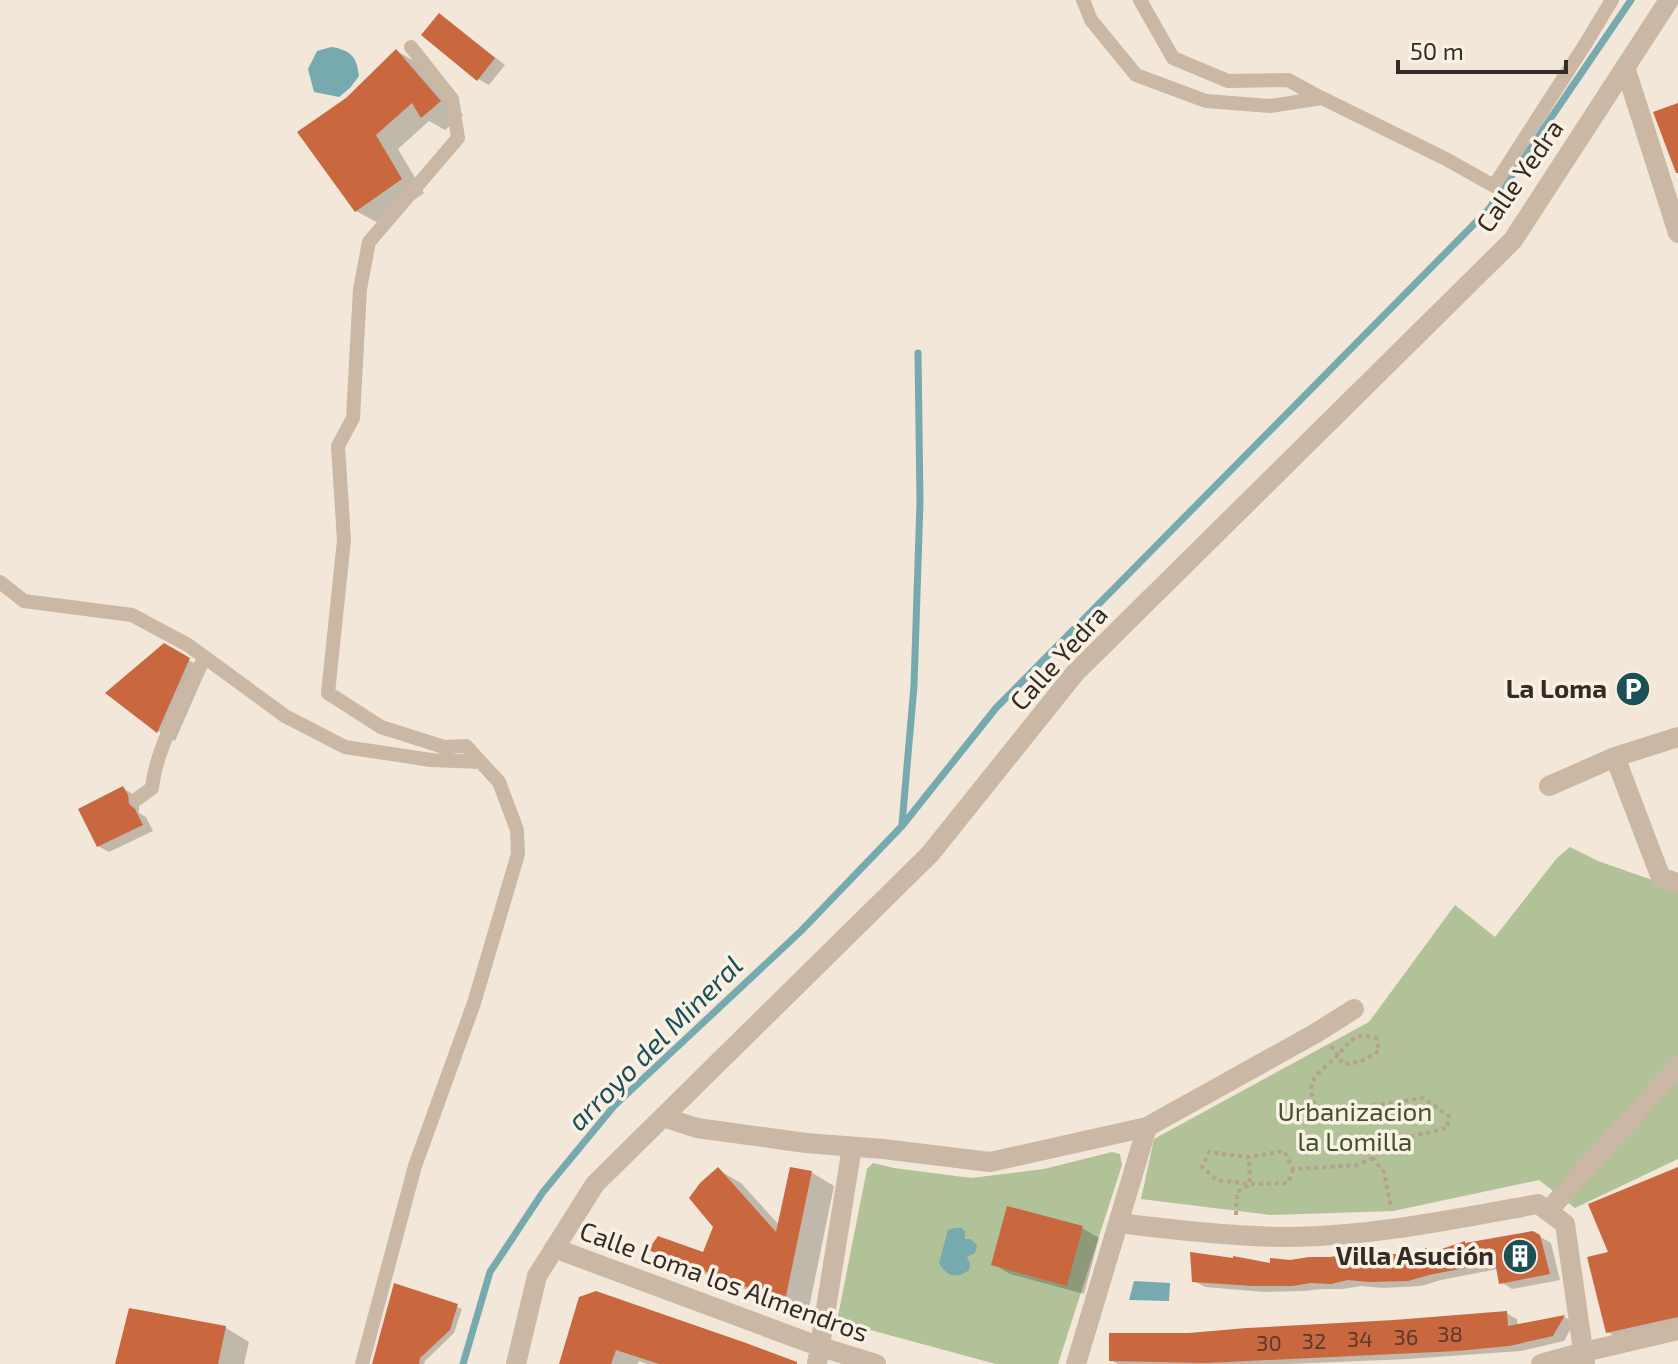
<svg xmlns="http://www.w3.org/2000/svg" width="1678" height="1364" font-family="'Exo 2',sans-serif">
	<style>
		.green { fill: #b1c198 }
		.water { fill: #76aaaf }
		.shadow { fill: #0003 }
		.lines { fill: none; stroke-linecap: round; stroke-linejoin: round }
		.stream { stroke: #76aaaf; stroke-width: 7 }
		.building { fill: #c9683e }
		.path { stroke: #b5a18e; stroke-width: 4; stroke-dasharray: 4 4; stroke-linecap: butt }
		.service { stroke: #cab7a4; stroke-width: 14 }
		.minor { stroke: #cab7a4; stroke-width: 20 }
		.labels { text-anchor: middle; stroke-width: 7; stroke-linejoin: round; paint-order: stroke }
		.number-label { font-size: 22px; fill: #5a3a2c }
		.street-label { font-size: 26px; fill: #352b26; stroke: #f9f1e4 }
		.poi-label { font-size: 26px; font-weight: bold; fill: #352b26; stroke: #f9f1e4; text-anchor: end }
		.park-label { font-size: 26px; fill: #425329; stroke: #f9f1e4 }
		.water-label { font-size: 28px; font-style: italic; fill: #1b5057; stroke: #f9f1e4 }
	</style>
	<rect width="100%" height="100%" fill="#f2e7d8"/>
	<path class="green" d="M1570,847L1598,861L1678,889V1159L1575,1208L1539,1180L1393,1211L1271,1215L1141,1199L1154,1139L1369,1022L1455,905L1495,937L1557,858Z
		M1112,1152L1120,1154L1122,1165L1058,1364H996L837,1321L867,1169L873,1163L894,1168L971,1178L1044,1169Z"/>
	<path class="water" d="M331,47C351,50 357,57 359,76L350,88L339,97L314,92L308,69L317,51Z
		M955,1228H962L965,1232V1239H970L977,1245L975,1253L967,1257L970,1263L969,1270C956,1280 947,1276 939,1263L948,1230Z
		M1134,1281L1170,1283L1169,1301L1129,1300Z"/>
	<path class="shadow" d="M439,15L450,22L505,65L489,85L478,79Z
		M397,51L419,64L463,115L445,130L429,121L398,149L424,193L380,224L356,211L347,100Z
		M164,646L206,670L175,741L158,731L108,693Z
		M123,788L134,795L139,803V813L146,817L153,831L109,852L98,846Z
		M1678,1169V1333L1629,1344L1608,1332L1610,1253Z
		M718,1170L741,1183L780,1226L811,1172L834,1186L809,1308L774,1300L673,1262L651,1249L705,1255L716,1226Z
		M1082,1228L1099,1238L1084,1294L1010,1274L993,1264Z
		M1533,1233L1551,1243L1560,1280L1512,1289L1501,1282L1498,1269L1441,1280L1421,1286L1382,1288L1361,1286L1343,1289H1323L1304,1291L1265,1292L1205,1287L1194,1281L1272,1265L1391,1260L1427,1251L1433,1254L1466,1244Z
		M396,1285L462,1309L454,1333L425,1361L424,1364H374Z
		M581,1299L793,1364H647L639,1361L638,1364H561Z
		M131,1310L226,1328L249,1342L244,1364H117Z
		M1506,1313L1517,1319L1518,1326L1565,1317L1574,1323L1564,1341L1521,1351L1408,1359L1288,1364H1118L1111,1360L1189,1335Z"/>
	<g class="lines">
		<path class="stream" d="M902,824L914,686L920,502L918,353
			M463,1364L490,1272L543,1192L614,1106L801,931L902,826L996,708L1489,209L1631,0"/>
	</g>
	<path class="building" d="M439,13L495,58L477,81L421,35Z
		M396,49L441,101L421,118L412,103L376,135L402,179L355,212L297,132L346,98Z
		M1678,103V173H1676L1653,112Z
		M164,643L190,658L157,733L105,693Z
		M123,786L128,795L129,804L135,809L143,825L97,847L78,809Z
		M718,1167L776,1232L790,1167L812,1171L786,1296L749,1288L648,1250L658,1236L703,1252L713,1227L689,1198L700,1183Z
		M1678,1167V1317L1606,1333L1587,1257L1608,1252L1588,1204Z
		M1007,1206L1083,1226L1067,1286L991,1265Z
		M1533,1231L1540,1235L1550,1274L1499,1284L1495,1262L1429,1275L1408,1281L1369,1282L1348,1280L1331,1284L1311,1283L1292,1286H1253L1192,1282L1190,1252L1233,1258V1256L1270,1263V1258L1290,1260L1309,1257H1330L1349,1254L1388,1257V1254H1406L1427,1248V1254L1465,1241V1243Z
		M394,1283L458,1304L450,1330L420,1358L419,1364H372Z
		M596,1291L746,1343L797,1362V1364H659L616,1350L611,1364H559L579,1297Z
		M129,1308L226,1326L218,1364H115Z
		M1507,1311L1508,1326L1565,1315L1553,1336L1509,1346L1457,1351L1206,1363L1109,1361V1333H1189L1247,1328L1394,1320Z"/>
	<g class="lines">
		<path class="path" d="M1331,1046C1336,1051 1339,1058 1343,1064L1360,1062L1379,1051L1376,1038C1351,1030 1348,1046 1333,1060C1327,1065 1318,1072 1314,1079C1309,1087 1312,1096 1315,1104L1330,1112L1423,1098L1449,1116L1447,1128L1389,1142L1373,1158L1384,1172L1391,1207
			M1293,1169L1288,1183L1250,1184L1217,1180L1202,1167L1209,1152L1249,1157L1284,1151L1293,1169L1357,1165L1373,1158
			M1236,1215L1237,1192L1250,1184L1249,1157"/>
		<path class="service" d="M1083,0L1091,20L1136,75L1206,101L1270,106L1322,98L1446,159L1494,186L1586,43L1612,0
			M1140,0L1173,58L1228,81L1288,80L1321,98
			M0,582L24,601L132,615L188,645L285,716L345,747L431,760L481,762
			M137,799L152,788C156,748 186,694 205,657
			M362,1364L415,1166L474,1003L518,854L517,830L499,782L466,746L444,747L381,727L328,693L344,540L338,446L353,418L360,289L369,242L458,138L452,99L411,47"/>
		<path class="minor" d="M1625,67L1678,233
			M1615,757L1661,878L1678,883
			M1549,786L1615,757L1678,737
			M663,1117L697,1128L806,1143L883,1149L990,1162L1147,1127L1316,1033L1354,1009
			M1548,1211L1678,1066
			M1119,1223C1174,1230 1235,1237 1290,1237C1374,1236 1456,1219 1538,1204L1565,1224L1585,1364
			M554,1248L818,1346L876,1364
			M516,1364L537,1276L595,1184L930,854L1075,673L1513,240L1669,0
			M817,1364L852,1147
			M1076,1364L1147,1127
			M1541,1364L1584,1352L1678,1330"/>
	</g>
	<defs>
		<g id="parking-disc" transform="scale(1.8)"><circle r="9.5" fill="#1b5057" stroke="#f9f1e4"/><path d="M-3.5-5.5H1a3.5 3.5 0 0 1 0 7H-1V5.5H-3.5ZM-1-3.4V-.6H.8a1.4 1.4 0 0 0 0-2.8Z" fill="#fff"/></g>
		<g id="building-disc" transform="scale(1.8)"><circle r="9.5" fill="#1b5057" stroke="#f9f1e4"/><path d="M-4-6H4V6H1V3H-1V6H-4ZM-2.5-4.3h1.7v1.8h-1.7ZM.8-4.3h1.7v1.8H.8ZM-2.5-1h1.7V.8h-1.7ZM.8-1h1.7V.8H.8Z" fill="#fff"/></g>
	</defs>
	<g fill-rule="evenodd">
		<use href="#parking-disc" x="1633" y="689"/>
		<use href="#building-disc" x="1520" y="1256"/>
	</g>
	<g class="labels">
		<g class="number-label">
			<text x="1450" y="1342">38</text>
			<text x="1406" y="1345">36</text>
			<text x="1360" y="1347">34</text>
			<text x="1314" y="1349">32</text>
			<text x="1269" y="1351">30</text>
		</g>
		<g class="street-label">
			<text transform="translate(1520 176) rotate(-55)" y="9">Calle Yedra</text>
			<text transform="translate(1059 658) rotate(-48)" y="9">Calle Yedra</text>
			<text transform="translate(724 1282) rotate(20)" y="9">Calle Loma los Almendros</text>
		</g>
		<g class="poi-label">
			<text x="1607" y="698">La Loma</text>
			<text x="1494" y="1265">Villa Asución</text>
		</g>
		<g class="park-label">
			<text x="1355" y="1121">Urbanizacion<tspan x="1355" dy="30">la Lomilla</tspan></text>
		</g>
		<g class="water-label">
			<text transform="translate(655 1043) rotate(-45)" y="10">arroyo del Mineral</text>
		</g>
	</g>
	<path d="M1398 60v12h168v-12" fill="none" stroke="#352b26" stroke-width="4"/>
	<text x="1410" y="60" font-size="24" fill="#352b26" stroke="#f9f1e4" stroke-width="6" paint-order="stroke">50 m</text>
</svg>
